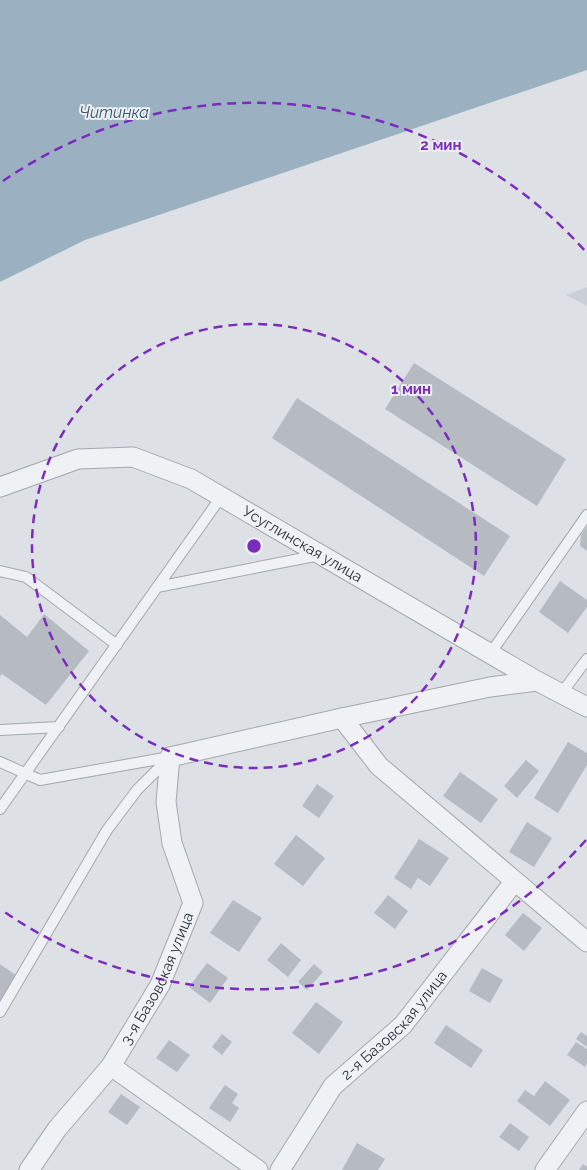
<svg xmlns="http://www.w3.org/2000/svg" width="587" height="1170" font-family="Raleway,sans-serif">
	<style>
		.built { fill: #cbd0d6 }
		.water { fill: #9bb1c2 }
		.building { fill: #b5bbc1 }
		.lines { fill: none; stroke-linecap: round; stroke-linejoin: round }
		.service-casing { stroke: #a3a8ae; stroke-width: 12 }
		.minor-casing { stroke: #a3a8ae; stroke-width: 21 }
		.service { stroke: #eff1f4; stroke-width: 10 }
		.minor { stroke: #eff1f4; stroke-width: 19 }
		.ring { fill: none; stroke: #7b2cbf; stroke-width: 2.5; stroke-dasharray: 9 6 }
		.labels { text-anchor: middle; stroke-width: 4; stroke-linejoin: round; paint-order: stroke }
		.street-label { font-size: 15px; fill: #28303a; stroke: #ecf0f3 }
		.water-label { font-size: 16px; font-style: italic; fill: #375269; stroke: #ecf0f3 }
		.centre { fill: #7b2cbf; stroke: #ecf0f3; stroke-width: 2.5 }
		.ring-label { font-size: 15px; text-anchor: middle; font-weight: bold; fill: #7b2cbf; stroke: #ecf0f3; stroke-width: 4; stroke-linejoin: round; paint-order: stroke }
	</style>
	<rect width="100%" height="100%" fill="#dde1e5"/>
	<path class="built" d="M587,287V306L566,295Z"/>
	<path class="water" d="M0,0H587V70L85,240L0,282Z"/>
	<path class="building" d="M414,363L566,459L537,506L385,409Z
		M297,398L510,536L484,576L272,438Z
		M587,527V551L580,546L581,535Z
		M560,581L587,600V607L568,633L539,612Z
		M44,614L89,651L46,705L2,674L0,676V615L27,637Z
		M568,742L587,753V765L558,813L534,798Z
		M526,760L539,771L517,798L504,786Z
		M460,772L498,799L481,823L443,796Z
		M317,784L334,796L319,818L302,806Z
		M527,822L552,838L534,867L509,852Z
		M296,835L325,858L303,886L274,864Z
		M419,839L449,858L430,886L418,878L411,889L394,878Z
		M388,895L408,911L395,929L374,913Z
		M233,900L262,918L239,952L210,933Z
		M523,913L542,928L524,951L505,935Z
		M281,943L301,960L288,977L267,960Z
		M207,963L228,978L210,1003L189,987Z
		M0,964L17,976L0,1001Z
		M314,964L323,972L307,990L298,982Z
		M482,968L503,980L490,1003L469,991Z
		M316,1002L343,1022L319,1054L292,1033Z
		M446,1025L483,1050L471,1068L434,1043Z
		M581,1032L587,1036V1047L576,1039Z
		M222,1034L232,1042L222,1055L212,1047Z
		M169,1040L190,1055L177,1072L156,1058Z
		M576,1042L587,1049V1063L585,1067L567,1055Z
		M545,1081L570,1100L550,1126L517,1101L525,1090L534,1096Z
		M225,1085L238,1094L232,1103L239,1108L230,1122L209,1108Z
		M121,1094L140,1107L127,1125L108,1112Z
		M510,1123L529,1137L519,1151L499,1137Z
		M357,1143L385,1159L378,1170H342Z
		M583,1164L587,1167V1170H579Z"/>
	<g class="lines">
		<g class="service-casing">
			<path id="service" d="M0,571L26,577L117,645
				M157,587L320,555
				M490,654L587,515
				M561,694L587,659
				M0,730L59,727
				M0,762L40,780L170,757
				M0,809L221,497
				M0,1012L107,830L137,790L169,758"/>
		</g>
		<g class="minor-casing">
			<g id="minor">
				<path id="s1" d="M0,487L78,459L133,457L191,479L537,681L587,707"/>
				<path d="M342,718L379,766L587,942"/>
				<path d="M111,1066L258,1170"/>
				<path id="s2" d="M29,1170L57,1129L111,1066L160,985L193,903L172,843L166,802L170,757L342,718L490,687L537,681"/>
				<path id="s3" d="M280,1170L333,1086L403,1025L514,882"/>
				<path d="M545,1170L587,1111"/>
			</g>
		</g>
		<use href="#service" class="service"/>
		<use href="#minor" class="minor"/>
	</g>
	<g class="ring">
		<circle cx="254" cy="546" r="222"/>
		<path d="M586 840A443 443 0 0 1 3 911M3 181A443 443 0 0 1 586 252"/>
	</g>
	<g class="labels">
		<g class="street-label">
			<text dy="5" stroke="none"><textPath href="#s1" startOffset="329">Усуглинская улица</textPath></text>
			<text dy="5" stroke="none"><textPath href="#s2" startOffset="232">3-я Базовская улица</textPath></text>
			<text dy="5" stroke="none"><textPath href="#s3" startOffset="186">2-я Базовская улица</textPath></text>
		</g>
		<g class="water-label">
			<text x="114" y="118">Читинка</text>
		</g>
	</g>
	<circle cx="254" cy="546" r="8" class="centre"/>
	<g class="ring-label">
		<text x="441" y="150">2 мин</text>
		<text x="411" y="394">1 мин</text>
	</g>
</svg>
